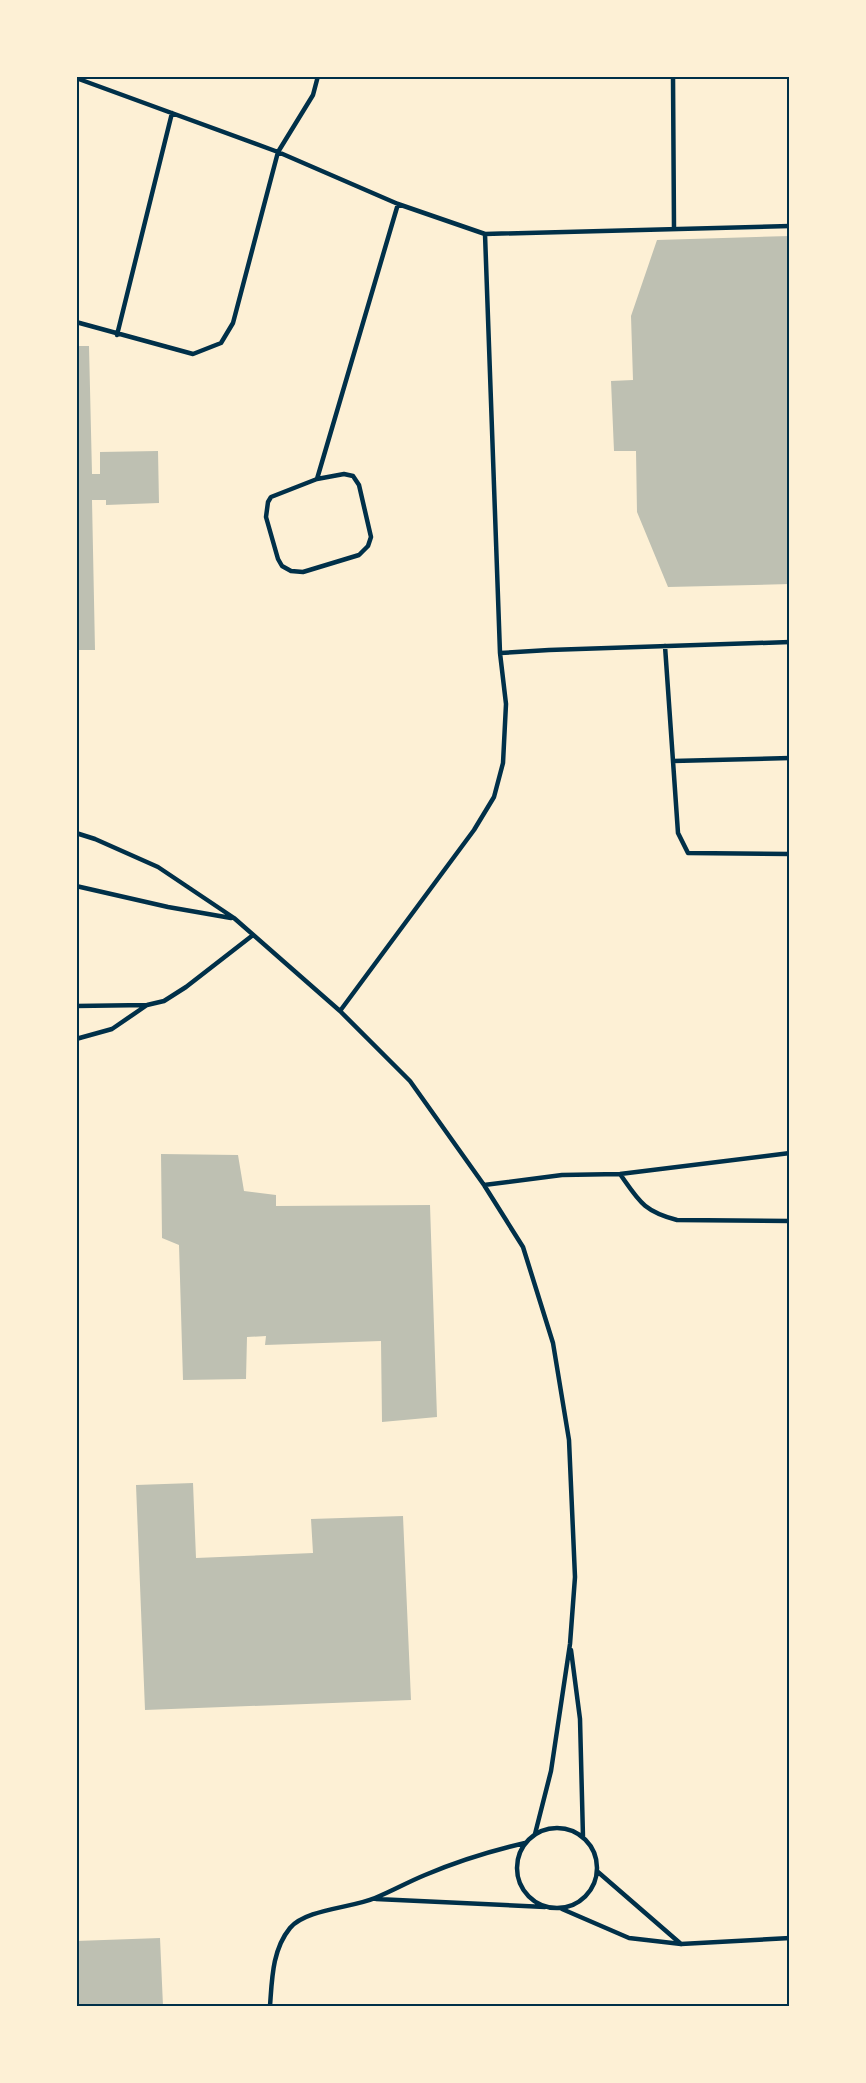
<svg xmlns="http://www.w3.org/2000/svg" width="866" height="2083" font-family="'Public Sans',sans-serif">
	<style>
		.building { fill: #bec0b2 }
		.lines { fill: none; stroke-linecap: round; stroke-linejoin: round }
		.service { stroke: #003049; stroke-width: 4.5 }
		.neatline { fill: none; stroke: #003049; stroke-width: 2 }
	</style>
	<rect width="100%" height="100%" fill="#fdf0d5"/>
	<path class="building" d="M790,236V584L668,587L637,512L636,451H614L611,381L633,380L631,316L657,240Z
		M76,346H89L92,474H100V452L158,451L159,503L106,505V500H92L95,650H76Z
		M161,1154L238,1155L244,1191L276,1195V1206L430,1205L437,1417L382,1422L381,1341L265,1345L266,1336L247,1337L246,1379L183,1380L179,1245L162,1238Z
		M193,1483L196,1558L313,1553L311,1519L403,1516L411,1700L145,1710L136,1485Z
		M160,1938L163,2006H76V1941Z"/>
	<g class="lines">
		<path class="service" d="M673,76L674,229
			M76,78L278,152L398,204L485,234L790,226
			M76,322L193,354L221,343L233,323L278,152L313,95L318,76
			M117,335L172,113
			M344,474L353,476L359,485L371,537L368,546L359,555L303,572L291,571L282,566L278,559L266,517L268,502L271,497L317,479Z
			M317,479L398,204
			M665,646L678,833L688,853L790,854
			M500,653L549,650L790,642
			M673,761L790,758
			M76,833L95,839L158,867L234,918L340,1011L410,1081L484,1185L523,1247L553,1343L569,1440L575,1577L570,1644L551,1771L535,1834
			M76,886L168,907L231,918
			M76,1006L147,1005L164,1001L186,987L253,935
			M340,1011L474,830L494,797L503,763L506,704L500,653L485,234
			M76,1039L112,1029L147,1005
			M620,1174C639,1201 643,1211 677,1220L790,1221
			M484,1185L562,1175L620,1174L790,1153
			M571,1650L580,1719L583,1837
			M517 1868a40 40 0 1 1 80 0a40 40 0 1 1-80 0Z
			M598,1872L681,1944
			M376,1899L545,1907
			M562,1909L629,1938L681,1944L790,1938
			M270,2006C272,1980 272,1950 290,1928C306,1909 352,1908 375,1898C392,1891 408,1882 425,1875C458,1861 490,1851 525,1843"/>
	</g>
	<rect width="866" height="2083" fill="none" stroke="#fdf0d5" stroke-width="156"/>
	<rect x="78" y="78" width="710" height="1927" class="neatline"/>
</svg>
